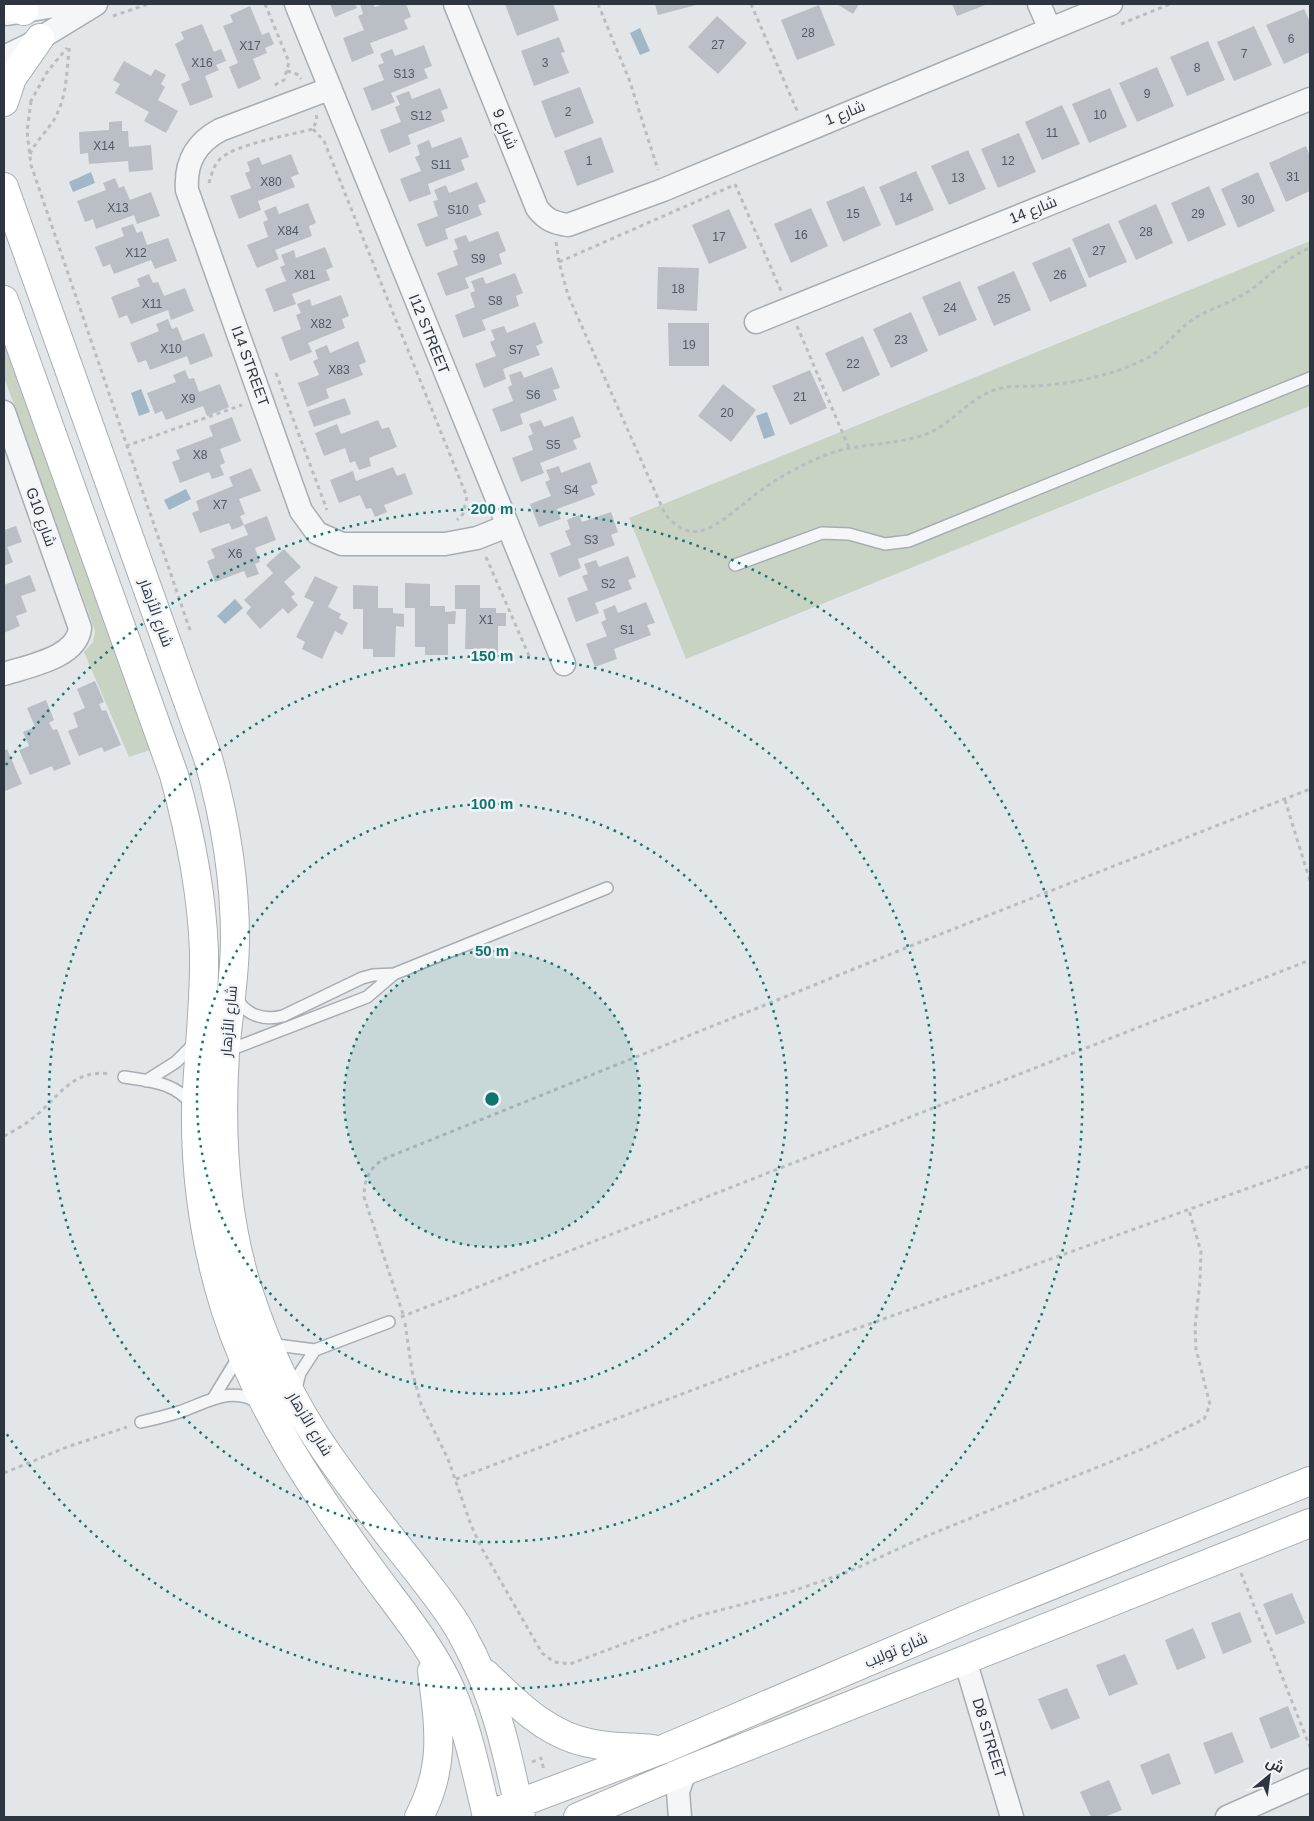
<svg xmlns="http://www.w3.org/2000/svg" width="1314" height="1821" font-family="Arial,Cairo,sans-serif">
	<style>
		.green { fill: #c9d3c4 }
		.water { fill: #a1b6c6 }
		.building { fill: #babfc6 }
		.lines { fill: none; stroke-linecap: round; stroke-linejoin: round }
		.lane-casing { stroke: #a8adb3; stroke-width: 14 }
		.street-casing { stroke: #a8adb3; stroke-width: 25 }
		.secondary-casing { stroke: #a8adb3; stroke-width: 30 }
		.path { stroke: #b9bcc1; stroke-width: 3; stroke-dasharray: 4 4; stroke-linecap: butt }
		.lane { stroke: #f5f6f8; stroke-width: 11 }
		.street { stroke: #f5f6f8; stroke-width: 22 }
		.secondary { stroke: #fff; stroke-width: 28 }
		.ring { fill: none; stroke: #0f766e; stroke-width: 2.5; stroke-dasharray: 2.5 5 }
		.labels { text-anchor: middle; stroke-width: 5; stroke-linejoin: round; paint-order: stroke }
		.number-label { font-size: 12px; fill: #505862 }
		.street-label { font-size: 15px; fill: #2c3540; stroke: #f2f4f7 }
		.centre { fill: #0f766e; stroke: #f2f4f7; stroke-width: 2.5 }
		.ring-label { font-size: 15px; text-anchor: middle; font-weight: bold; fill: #0f766e; stroke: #f2f4f7; stroke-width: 5; stroke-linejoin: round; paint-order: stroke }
	</style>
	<rect width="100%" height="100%" fill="#e2e6e9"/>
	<path class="green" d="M1310,241V406L686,659L629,518Z
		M4,330L153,749L129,757L84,652L93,642L95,631L4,377Z"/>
	<path class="water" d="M640,28L650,51L640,55L630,33Z
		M91,172L95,183L73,192L69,182Z
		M141,389L150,412L139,416L131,393Z
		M767,412L775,435L764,439L756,416Z
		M186,489L191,499L169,510L164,500Z
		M235,599L243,608L225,624L217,616Z"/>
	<path class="building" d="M330,4H355L357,8L335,17Z
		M360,4H373L375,7L384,4H406L411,17L404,20L408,29L370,43L374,53L352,62L343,38L364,30L358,16L363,14Z
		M505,4H553L559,20L517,36Z
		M655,4H700L658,15Z
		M837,4H859L853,14Z
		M952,4H988L957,16Z
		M819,5L835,45L797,60L781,20Z
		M250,6L262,35L269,32L274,44L265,48L267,53L253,59L261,79L238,89L229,67L238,63L223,26L233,22L230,15Z
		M1304,9L1310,22V52L1284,64L1266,25Z
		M717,16L747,43L718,74L688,47Z
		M202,24L214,52L221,49L226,61L216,65L219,70L205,76L213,97L190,106L181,84L190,80L175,44L184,39L181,32Z
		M1254,26L1272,65L1234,81L1217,42Z
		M559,37L565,52L561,53L569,73L534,86L521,51Z
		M1208,41L1225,80L1187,96L1170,57Z
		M424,45L432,66L424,69L428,78L391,93L395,102L372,111L363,88L384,80L378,65L384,63L380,54L392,49L395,56Z
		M124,61L151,76L155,69L166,75L161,84L165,87L158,100L178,111L166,133L144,121L149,112L115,93L120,84L113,80Z
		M1157,67L1174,106L1137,122L1119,83Z
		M580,87L594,123L555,138L541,101Z
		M440,88L448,108L441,111L445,121L408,135L411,144L389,153L380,130L401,122L395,107L400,105L396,96L409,91L412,99Z
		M1110,88L1127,127L1089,143L1072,104Z
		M1062,105L1080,144L1042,160L1025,122Z
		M122,121V131H128L129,147L151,145L153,170L129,172L128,161L89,164L88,153L80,154L79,132L109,130V122Z
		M1019,133L1036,172L998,188L981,149Z
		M461,137L469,157L461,160L465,170L428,184L431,194L409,202L400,179L421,171L415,157L420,155L417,145L429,140L432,148Z
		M601,137L614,172L577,186L564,151Z
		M1306,146L1310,156V191L1286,202L1269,163Z
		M968,150L986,189L949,205L931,166Z
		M291,154L299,174L291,177L295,187L258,201L261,210L239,219L230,196L251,188L245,173L250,171L247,162L259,157L262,165Z
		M916,171L934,210L896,226L879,187Z
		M1258,172L1275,211L1238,228L1221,189Z
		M115,178L119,188L124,186L130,200L151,192L160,216L137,224L134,215L96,229L93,219L85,222L77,201L106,190L103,183Z
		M477,182L486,202L478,205L482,215L445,229L448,239L426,247L417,224L438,216L433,201L438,200L434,190L446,185L449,193Z
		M864,186L881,225L843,242L826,202Z
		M1209,186L1226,225L1188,242L1171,203Z
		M308,203L316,223L309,226L312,236L275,250L279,259L257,268L247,245L268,237L263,222L268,220L264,211L276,206L279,214Z
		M1156,204L1173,243L1136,260L1118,221Z
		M811,208L828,246L791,263L774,224Z
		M729,209L747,248L709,264L692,225Z
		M1109,223L1127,262L1089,278L1072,239Z
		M133,224L137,233L142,231L147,245L168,238L177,261L155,269L151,260L114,274L110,264L103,267L95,247L124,236L121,228Z
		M498,231L506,251L499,254L502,264L465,278L469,288L446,296L437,273L458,265L453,251L458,249L454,239L466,235L469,242Z
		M325,247L333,267L326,270L330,280L292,294L296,304L274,312L265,289L286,281L280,267L285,265L281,255L294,250L296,258Z
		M1070,247L1087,286L1050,302L1032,263Z
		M658,267L699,268L697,311L657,309Z
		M1014,271L1031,310L994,326L977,287Z
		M515,273L523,293L516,296L519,306L482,320L486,330L463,338L455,315L475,307L470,293L475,291L471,281L483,277L486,284Z
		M149,274L153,283L158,282L164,296L185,288L194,311L171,320L168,310L131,324L127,315L119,318L111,297L140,286L137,279Z
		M960,281L977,320L939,336L922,297Z
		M341,295L349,316L342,319L345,328L308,343L312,352L290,361L281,337L301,329L296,315L301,313L297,304L310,299L312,306Z
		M911,312L928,351L891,368L873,329Z
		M168,319L172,329L177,327L183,341L204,333L213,356L190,365L187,356L150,370L146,360L138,363L130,343L159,331L156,324Z
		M535,322L543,343L536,346L540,355L503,369L506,379L484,388L475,364L496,356L490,342L495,340L491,330L504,326L507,333Z
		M668,323H709V366H669Z
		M863,336L880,375L843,392L825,353Z
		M358,341L366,362L359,365L363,375L326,389L329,398L307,407L298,383L319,375L313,361L318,359L315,350L327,345L330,353Z
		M552,367L560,388L553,390L557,400L520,414L523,424L501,432L492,409L513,401L508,387L512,385L509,375L521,371L524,378Z
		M185,370L189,379L194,378L199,392L220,384L229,407L207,416L203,406L166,420L162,411L155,414L147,393L176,382L173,375Z
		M810,370L827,408L790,425L772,386Z
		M723,384L756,410L731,442L698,416Z
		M345,398L351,414L314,427L308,411Z
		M573,416L581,437L573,440L577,449L540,463L544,473L521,482L512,458L533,450L528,436L533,434L529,424L541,420L544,427Z
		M232,417L241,441L220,449L225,463L220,465L224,475L212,479L209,472L180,483L172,462L180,459L176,450L213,436L209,426Z
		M378,420L382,429L389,427L397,447L369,458L371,466L359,470L355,461L350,463L345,448L324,456L315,433L337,424L341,434Z
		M590,462L598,483L591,486L595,495L557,509L561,519L539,527L530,504L551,496L545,482L550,480L546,470L559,466L561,473Z
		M393,467L397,476L405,473L413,494L384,505L387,512L375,517L371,508L366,509L360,495L339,503L330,480L353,471L356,481Z
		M251,468L261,491L239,499L245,514L240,516L244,525L232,530L229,523L200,533L192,513L199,510L196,501L233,486L229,477Z
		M611,512L618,532L611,535L615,545L578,559L581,568L559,577L550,553L571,545L565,531L570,529L567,520L579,515L582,522Z
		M267,516L276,540L255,548L260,562L255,564L259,574L247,578L244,571L215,582L207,561L215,558L211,549L248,535L244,525Z
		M16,526L22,542L7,547L13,562L4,566V530Z
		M284,549L301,567L284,582L295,594L291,597L298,605L288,614L283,608L260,629L246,613L251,607L244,600L273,573L266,565Z
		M628,556L636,577L628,580L632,589L595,603L599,613L576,622L567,598L588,590L582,576L588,574L584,564L596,560L599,567Z
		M30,575L36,591L21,596L27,612L16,616L20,626L4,633V585Z
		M315,576L338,587L328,607L341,614L339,618L348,623L342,635L335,631L322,659L302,649L305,642L296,637L314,602L304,597Z
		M405,583L430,584V606H445V612L456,611L455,624H448V655H425V647H415V608H405Z
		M353,585L378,586V608H393V613L404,614V627L396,626L395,657H373V649H363V609H353Z
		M455,585H480V608H496V613H506V626H498V657H476V649H465L466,609H455Z
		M646,602L655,623L647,625L651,635L614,649L617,659L595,667L586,644L607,636L601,622L606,620L603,610L615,605L618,613Z
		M95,681L104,702L99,704L102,711L106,710L121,745L104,752L102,747L79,756L68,731L78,727L73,713L85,708L77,689Z
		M46,700L54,720L49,723L53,730L57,729L71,764L54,771L52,766L30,775L19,750L29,746L23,732L35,727L27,708Z
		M7,749L22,784L5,791L4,751Z
		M1292,1593L1305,1623L1276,1635L1263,1604Z
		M1240,1612L1252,1642L1223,1654L1211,1623Z
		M1193,1628L1206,1658L1177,1670L1165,1640Z
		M1125,1654L1138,1684L1109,1696L1096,1665Z
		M1067,1688L1080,1718L1051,1730L1038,1699Z
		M1288,1706L1300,1737L1271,1749L1259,1718Z
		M1232,1732L1244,1762L1215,1774L1203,1743Z
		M1169,1753L1181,1784L1152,1795L1140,1765Z
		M1109,1780L1122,1810L1104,1817H1091L1080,1792Z"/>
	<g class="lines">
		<g class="lane-casing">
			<path id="lane" d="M735,565L822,533L849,534L885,544L909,541L1310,378
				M235,995C244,1015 263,1021 283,1016L362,978L373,975L394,974L607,888
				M227,1051L367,997L394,974
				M124,1077C150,1081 176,1082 193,1106
				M146,1081L176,1062L196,1042
				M269,1344L315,1350L389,1322
				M295,1392L300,1373L315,1350
				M214,1397L239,1356
				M141,1422C154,1419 167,1416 179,1412C206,1403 233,1384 260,1404"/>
		</g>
		<g class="street-casing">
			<path id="street" d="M296,4L564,664
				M455,4L537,208C546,220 554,223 568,225L663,190L1111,4
				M1039,4L1050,29
				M7,14L67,4
				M4,57L29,45L96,4
				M329,89L220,130C196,143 185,162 187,190L301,511L317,533L342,544H445L477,538L507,526
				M756,322L1310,99
				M4,412L80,628C77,658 28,666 4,674
				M965,1660L1012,1817
				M680,1817L678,1792L685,1771
				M1227,1817L1310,1780"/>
		</g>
		<g class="secondary-casing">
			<path id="secondary" d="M5,4L24,11
				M4,102L12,78L40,38
				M4,187L208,758C225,818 235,877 235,939C235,977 228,1015 225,1053C220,1132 224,1214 248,1290C266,1346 291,1401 325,1450C355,1494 389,1535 422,1577C437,1597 453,1616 464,1638C495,1694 508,1755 521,1817
				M4,300L174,775C190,833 202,892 204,952C205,1004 198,1057 196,1109C195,1176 205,1244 225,1308C255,1403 311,1487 369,1567C397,1606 430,1644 450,1688C468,1729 477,1774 487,1817
				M486,1674C517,1704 549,1737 594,1744C613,1748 633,1747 652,1749
				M501,1810L661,1750L975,1616L1310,1481
				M419,1817C446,1766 439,1726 432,1671
				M578,1817L685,1771L1310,1523"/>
		</g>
		<path class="path" d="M265,4L289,62L284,80L273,86
			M598,4L629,79L658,170
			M751,4L798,113
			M113,16L148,4
			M1121,24L1170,4
			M287,71L299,75L301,79
			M30,100L31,101L47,72L67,48
			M31,101L27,131L31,165L191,633
			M313,129L324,141L467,497L463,514L457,520
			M30,154C36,140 49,130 56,116C68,93 66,69 70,44
			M209,183C211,175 214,165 220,159C236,144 290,135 313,129L317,119L316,114
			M735,184L781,291
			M556,242L559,262L568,295L665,514C674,524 685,534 700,531C719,527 743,503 760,491C780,477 802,464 826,455C858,442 897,446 929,433C956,421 972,394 1002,388C1012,385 1022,387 1032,386C1069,385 1116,375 1149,357C1166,347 1178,329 1195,318C1213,307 1234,302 1252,289C1272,274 1287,257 1310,248
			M559,262L734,185
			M797,326L849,448
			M276,373L327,510
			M126,446L242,405
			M486,557L530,658
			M1285,800L1310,881
			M4,1136C16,1130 29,1122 39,1113C62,1092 75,1069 111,1074
			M403,1314L364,1197C364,1180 369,1168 384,1159L923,941L1310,789
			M401,1317L1310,960
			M405,1323L412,1371L421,1404L448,1459L471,1525L481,1547L542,1653L554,1662L570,1664L698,1616L793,1591L848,1572L924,1537L1145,1448L1204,1419L1210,1405L1196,1349L1195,1327L1200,1281L1201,1252L1189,1210
			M4,1473L67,1447L127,1427
			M456,1479L836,1336L1310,1166
			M1241,1573L1310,1747
			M532,1762L541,1758L544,1770"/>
		<use href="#lane" class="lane"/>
		<use href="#street" class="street"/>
		<use href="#secondary" class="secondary"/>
	</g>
	<circle cx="492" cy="1099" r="148" fill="#0f766e" fill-opacity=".12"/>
	<g class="ring">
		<circle cx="492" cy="1099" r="148"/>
		<circle cx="492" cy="1099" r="295"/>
		<circle cx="492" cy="1099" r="443"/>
		<path d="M6 765A590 590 0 1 1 6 1433"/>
	</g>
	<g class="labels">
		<g class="number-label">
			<text x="808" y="37">28</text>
			<text x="1291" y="43">6</text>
			<text x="718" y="49">27</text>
			<text x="250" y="50">X17</text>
			<text x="1244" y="58">7</text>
			<text x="202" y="67">X16</text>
			<text x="545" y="67">3</text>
			<text x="1197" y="72">8</text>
			<text x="404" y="78">S13</text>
			<text x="1147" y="98">9</text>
			<text x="568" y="116">2</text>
			<text x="1100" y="119">10</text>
			<text x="421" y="120">S12</text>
			<text x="1052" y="137">11</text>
			<text x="104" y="150">X14</text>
			<text x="589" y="165">1</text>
			<text x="1008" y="165">12</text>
			<text x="441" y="169">S11</text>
			<text x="1293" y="181">31</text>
			<text x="958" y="182">13</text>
			<text x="271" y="186">X80</text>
			<text x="906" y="202">14</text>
			<text x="1248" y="204">30</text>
			<text x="118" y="212">X13</text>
			<text x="458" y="214">S10</text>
			<text x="853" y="218">15</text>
			<text x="1198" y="218">29</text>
			<text x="288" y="235">X84</text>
			<text x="1146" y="236">28</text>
			<text x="801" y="239">16</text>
			<text x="719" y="241">17</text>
			<text x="1099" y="255">27</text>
			<text x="136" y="257">X12</text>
			<text x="478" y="263">S9</text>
			<text x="305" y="279">X81</text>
			<text x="1060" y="279">26</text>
			<text x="678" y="293">18</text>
			<text x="1004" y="303">25</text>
			<text x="495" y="305">S8</text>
			<text x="152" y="308">X11</text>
			<text x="950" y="312">24</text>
			<text x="321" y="328">X82</text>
			<text x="901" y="344">23</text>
			<text x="689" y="349">19</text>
			<text x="171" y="353">X10</text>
			<text x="516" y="354">S7</text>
			<text x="853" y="368">22</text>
			<text x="339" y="374">X83</text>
			<text x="533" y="399">S6</text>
			<text x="800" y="401">21</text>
			<text x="188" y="403">X9</text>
			<text x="727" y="417">20</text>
			<text x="553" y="449">S5</text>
			<text x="200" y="459">X8</text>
			<text x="571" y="494">S4</text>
			<text x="220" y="509">X7</text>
			<text x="591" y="544">S3</text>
			<text x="235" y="558">X6</text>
			<text x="608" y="588">S2</text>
			<text x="486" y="624">X1</text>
			<text x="627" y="634">S1</text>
		</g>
		<g class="street-label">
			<text transform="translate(845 113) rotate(-22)" y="5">شارع 1</text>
			<text transform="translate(505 129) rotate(68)" y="5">شارع 9</text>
			<text transform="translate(1033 210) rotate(-22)" y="5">شارع 14</text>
			<text transform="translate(429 334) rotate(68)" y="5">I12 STREET</text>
			<text transform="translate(250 366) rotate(70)" y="5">I14 STREET</text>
			<text transform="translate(41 517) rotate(70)" y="5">G10 شارع</text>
			<text transform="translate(156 613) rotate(70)" y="5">شارع الأزهار</text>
			<text transform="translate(229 1021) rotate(-85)" y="5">شارع الأزهار</text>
			<text transform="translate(310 1424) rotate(59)" y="5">شارع الأزهار</text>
			<text transform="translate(896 1650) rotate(-23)" y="5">شارع توليب</text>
			<text transform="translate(989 1738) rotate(73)" y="5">D8 STREET</text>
		</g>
	</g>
	<circle cx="492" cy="1099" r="8" class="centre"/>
	<g class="ring-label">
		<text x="492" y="514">200 m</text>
		<text x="492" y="661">150 m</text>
		<text x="492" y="809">100 m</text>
		<text x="492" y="956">50 m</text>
	</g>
	<rect width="1314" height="1821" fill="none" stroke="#2c3540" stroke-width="10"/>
	<g transform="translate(1269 1776) rotate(29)" stroke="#f2f4f7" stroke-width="4" paint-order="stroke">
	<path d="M0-4L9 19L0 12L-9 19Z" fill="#2c3540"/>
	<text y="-8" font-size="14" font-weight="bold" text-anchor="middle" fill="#2c3540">ش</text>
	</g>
</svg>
